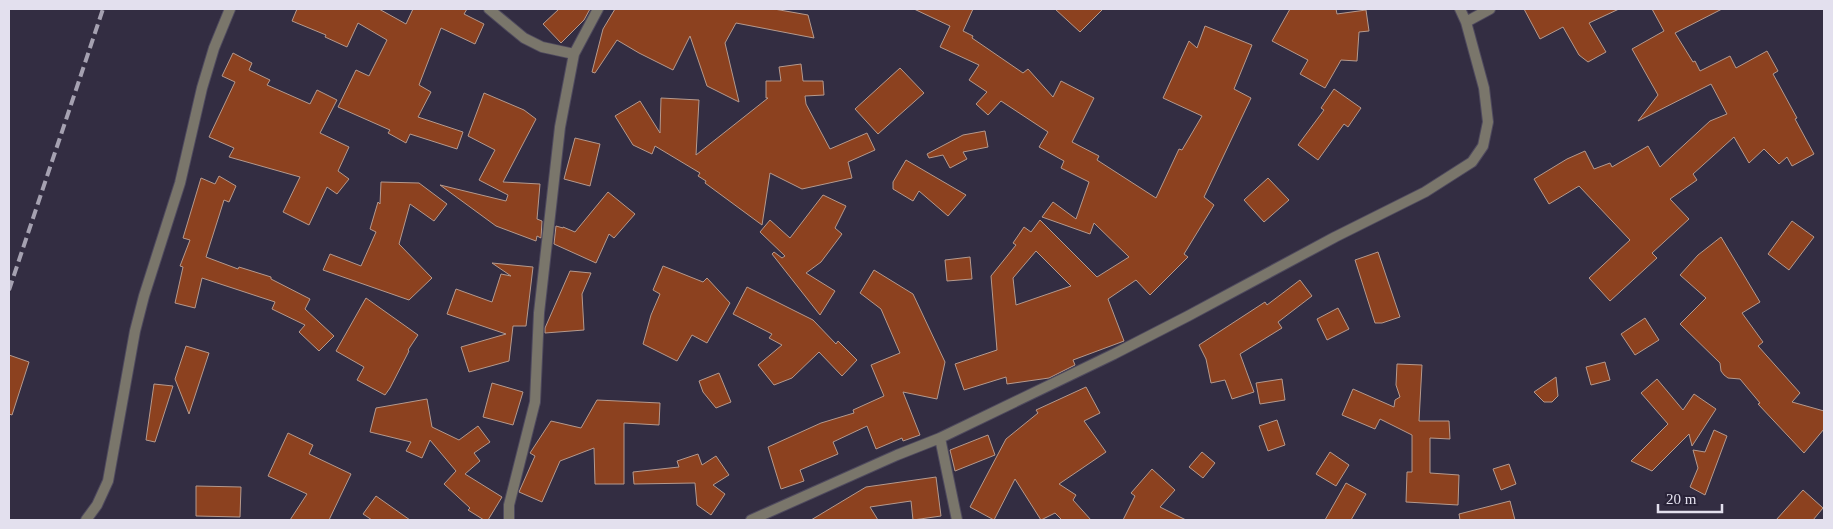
<svg xmlns="http://www.w3.org/2000/svg" width="1833" height="529" font-family="'Times New Roman',serif">
	<style>
		.building { fill: #8c411f; stroke: #b5998d; fill-rule: evenodd }
		.lines { fill: none; stroke-linecap: round; stroke-linejoin: round }
		.street-casing { stroke: #4f4a5e; stroke-width: 12 }
		.street { stroke: #7a766b; stroke-width: 10 }
		.rail { stroke: #a5a1b1; stroke-width: 4; stroke-dasharray: 10 5; stroke-linecap: butt }
	</style>
	<rect width="100%" height="100%" fill="#332d42"/>
	<path class="building" d="M297,9H379L406,24L413,9H467L464,14L484,24L475,44L441,28L419,85L431,92L418,117L463,132L457,149L410,134L406,143L388,133L390,130L338,107L356,70L369,76L387,40L358,23L347,47L325,37L326,35L292,21Z
		M559,9H590L584,20L561,43L543,24Z
		M615,9H774L808,15L814,38L736,23L725,43L739,102L707,86L690,36L673,70L639,53L617,40L595,73L592,72L603,29Z
		M914,9H973L963,31L973,36L972,38L1023,73L1028,69L1053,97L1061,81L1094,98L1072,142L1099,156L1097,160L1156,198L1179,149L1182,150L1202,116L1163,98L1189,41L1197,48L1205,26L1252,45L1234,89L1251,98L1204,197L1214,205L1184,254L1188,257L1150,295L1136,280L1108,299L1124,341L1073,360L1075,365L1049,378L1007,384L1006,377L964,390L955,364L997,350L991,276L1016,245L1013,243L1024,227L1031,232L1040,220L1097,277L1129,257L1094,223L1090,234L1042,217L1053,202L1076,219L1089,182L1061,168L1064,161L1039,147L1048,132L1001,101L988,115L976,104L987,92L969,80L979,65L940,47L950,26ZM1036,251L1071,286L1016,305L1013,278Z
		M1055,9H1103L1080,32Z
		M1290,9H1336L1337,14L1366,10L1369,31L1359,32L1357,61L1341,60L1325,88L1300,74L1308,60L1272,41Z
		M1524,9H1619L1589,23L1606,52L1588,62L1579,55L1563,27L1540,39Z
		M1652,9H1722L1675,33L1693,62L1695,61L1700,71L1730,56L1736,68L1767,51L1778,71L1773,74L1797,118L1795,119L1814,154L1792,166L1787,157L1779,164L1764,149L1749,163L1734,137L1693,174L1697,180L1670,199L1689,219L1652,253L1657,258L1610,301L1589,278L1630,240L1579,186L1549,204L1534,179L1567,159L1585,151L1594,169L1610,163L1612,167L1648,146L1660,167L1710,121L1727,114L1711,84L1638,121L1658,95L1632,49L1664,31Z
		M233,53L252,63L249,70L270,80L267,85L310,104L317,90L337,100L320,133L349,147L338,171L349,179L337,194L327,187L309,225L283,212L300,177L229,157L234,148L209,137L235,82L222,76Z
		M801,64L803,81H823L824,95L805,96L806,104L830,149L867,133L875,150L848,162L852,178L802,189L770,173L762,225L705,183L706,181L698,176L700,173L655,146L652,154L633,145L615,116L640,101L660,133L661,98L699,100L696,155L768,98H766V81H781L779,67Z
		M900,68L924,93L878,134L855,109Z
		M1334,89L1361,108L1348,127L1344,124L1318,160L1298,145L1324,110L1321,108Z
		M484,93L524,110L536,119L503,182L540,184L537,219L542,221L541,238L537,236L536,241L496,226L440,185L506,201L508,195L479,180L495,150L468,136Z
		M985,131L988,147L963,152L967,159L950,168L943,155L929,158L927,154L963,135Z
		M575,138L600,144L590,186L564,179Z
		M906,160L966,195L948,216L919,191L913,201L893,189V182Z
		M219,176L236,186L229,202L224,200L206,257L238,269L239,267L271,277V279L310,299L305,309L334,336L319,351L299,332L305,325L272,309L275,302L202,278L195,308L175,303L183,267L180,266L190,240L183,238L201,178L215,184Z
		M1268,178L1289,200L1264,222L1244,200Z
		M381,182L419,183L447,204L434,221L410,204L399,244L432,278L409,300L323,270L330,254L361,266L376,232L370,229L378,202L380,204Z
		M608,192L635,214L614,238L609,234L596,263L554,244L556,226L563,228V227L575,232Z
		M823,195L846,206L835,228L842,234L821,262L806,273L835,291L820,315L772,254L774,252L782,258L785,256L760,232L770,220L790,238Z
		M1792,221L1814,237L1789,270L1768,254Z
		M1721,237L1760,302L1742,313L1763,342L1758,346L1800,393L1792,402L1824,411V429L1804,453L1758,404L1760,403L1740,379L1728,378L1724,375L1721,371L1720,363L1680,324L1706,298L1680,275L1698,255Z
		M1378,252L1400,317L1382,323H1375L1355,260Z
		M970,257L972,279L947,281L945,260Z
		M492,263L533,267L526,326H513L509,361L469,372L461,347L506,334L447,314L456,289L492,302L501,274L511,276Z
		M663,266L703,282L707,278L730,303L707,343L692,335L677,361L643,344L651,315L660,294L653,290Z
		M874,270L913,294L945,362L937,399L903,392L920,435L903,441L902,438L876,449L867,426L833,442L838,454L800,470L804,481L781,489L768,447L821,423L854,413L853,410L884,396L871,365L900,353L881,309L860,293Z
		M570,271L591,273L582,294L584,330L545,333V328Z
		M1300,280L1312,296L1278,322L1282,328L1240,354L1254,392L1232,399L1225,380L1211,383L1206,359L1199,345L1265,302L1267,305Z
		M747,287L813,320L836,344L838,341L857,360L842,376L819,352L792,378L774,385L758,365L782,345L769,338L772,334L733,314Z
		M366,298L418,335L408,350L409,351L390,388L385,395L357,380L364,367L336,351Z
		M1338,308L1349,329L1327,340L1317,319Z
		M1645,318L1659,340L1635,355L1621,334Z
		M186,346L209,353L189,414L175,379Z
		M9,355L29,362L12,415L9,414Z
		M1605,362L1610,380L1591,385L1586,367Z
		M1397,364L1422,365L1419,421H1449L1450,439L1430,438V473L1459,475L1458,505L1406,502L1407,472H1412V435L1380,419L1375,429L1342,415L1353,389L1394,407L1395,400L1400,397L1396,385Z
		M719,373L731,402L716,408L703,392L699,381Z
		M1556,377L1558,396L1552,402H1544L1534,392Z
		M1282,379L1285,400L1260,404L1256,383Z
		M1657,379L1683,410L1694,394L1716,409L1692,446L1689,434L1652,471L1631,461L1668,424L1641,393Z
		M492,383L523,392L513,425L483,417Z
		M154,384L173,386L155,442L146,440Z
		M1086,387L1100,413L1084,421L1106,452L1059,484L1076,495L1073,500L1091,520H1062L1055,513L1041,520L1015,479L994,520L970,507L1006,439L1038,413L1036,410Z
		M427,399L432,427L459,440L478,426L490,442L474,453L480,461L465,474L502,497L488,520H484L468,510L470,508L444,484L456,471L430,440L422,458L406,451L411,442L370,432L376,408Z
		M597,400L660,403L659,425L624,423V484H595L594,448L560,461L542,502L519,492L535,456L530,453L551,421L581,428Z
		M1277,420L1285,445L1268,451L1259,426Z
		M1714,430L1727,436L1705,495L1690,487L1698,468L1693,450L1705,452Z
		M288,433L313,445L309,454L351,474L329,520H290L307,494L268,476Z
		M988,435L995,455L955,471L950,450Z
		M1202,452L1215,463L1203,478L1189,467Z
		M1330,452L1349,465L1336,486L1316,474Z
		M698,454L702,465L716,456L729,475L713,485L725,494L711,515L697,505L695,483L634,484L633,472L679,467L677,461Z
		M1509,464L1516,484L1501,490L1493,469Z
		M1152,469L1175,490L1160,507L1186,520H1123L1135,496L1131,493Z
		M936,477L941,516L913,520L911,501L870,507L878,520H811L866,487Z
		M1346,483L1366,494L1351,520H1325Z
		M196,486L241,487L240,517L196,516Z
		M1803,490L1823,508L1813,520H1776Z
		M376,496L410,520H372L363,514Z
		M1510,501L1515,520H1460L1459,514Z"/>
	<g class="lines">
		<g class="street-casing">
			<path id="street" d="M489,9L524,38L542,47L574,54
				M1466,22L1490,9
				M940,438L957,520
				M86,520L97,505L108,481L135,331L144,296L180,183L202,88L214,48L230,9
				M509,520V505L535,402L539,313L560,127L574,54L598,9
				M751,520L897,455L940,438L1114,354L1188,316L1335,237L1425,192L1472,162L1483,146L1488,122L1484,88L1466,22L1460,9"/>
		</g>
		<use href="#street" class="street"/>
		<path class="rail" d="M9,290L103,9"/>
	</g>
	<rect width="1833" height="529" fill="none" stroke="#e3e0ee" stroke-width="20"/>
	<path d="M1658 504v8h64v-8" fill="none" stroke="#e3e0ee" stroke-width="2.5"/>
	<text x="1666" y="504" font-size="15" fill="#e3e0ee" stroke="#292338" stroke-width="4" paint-order="stroke">20 m</text>
</svg>
